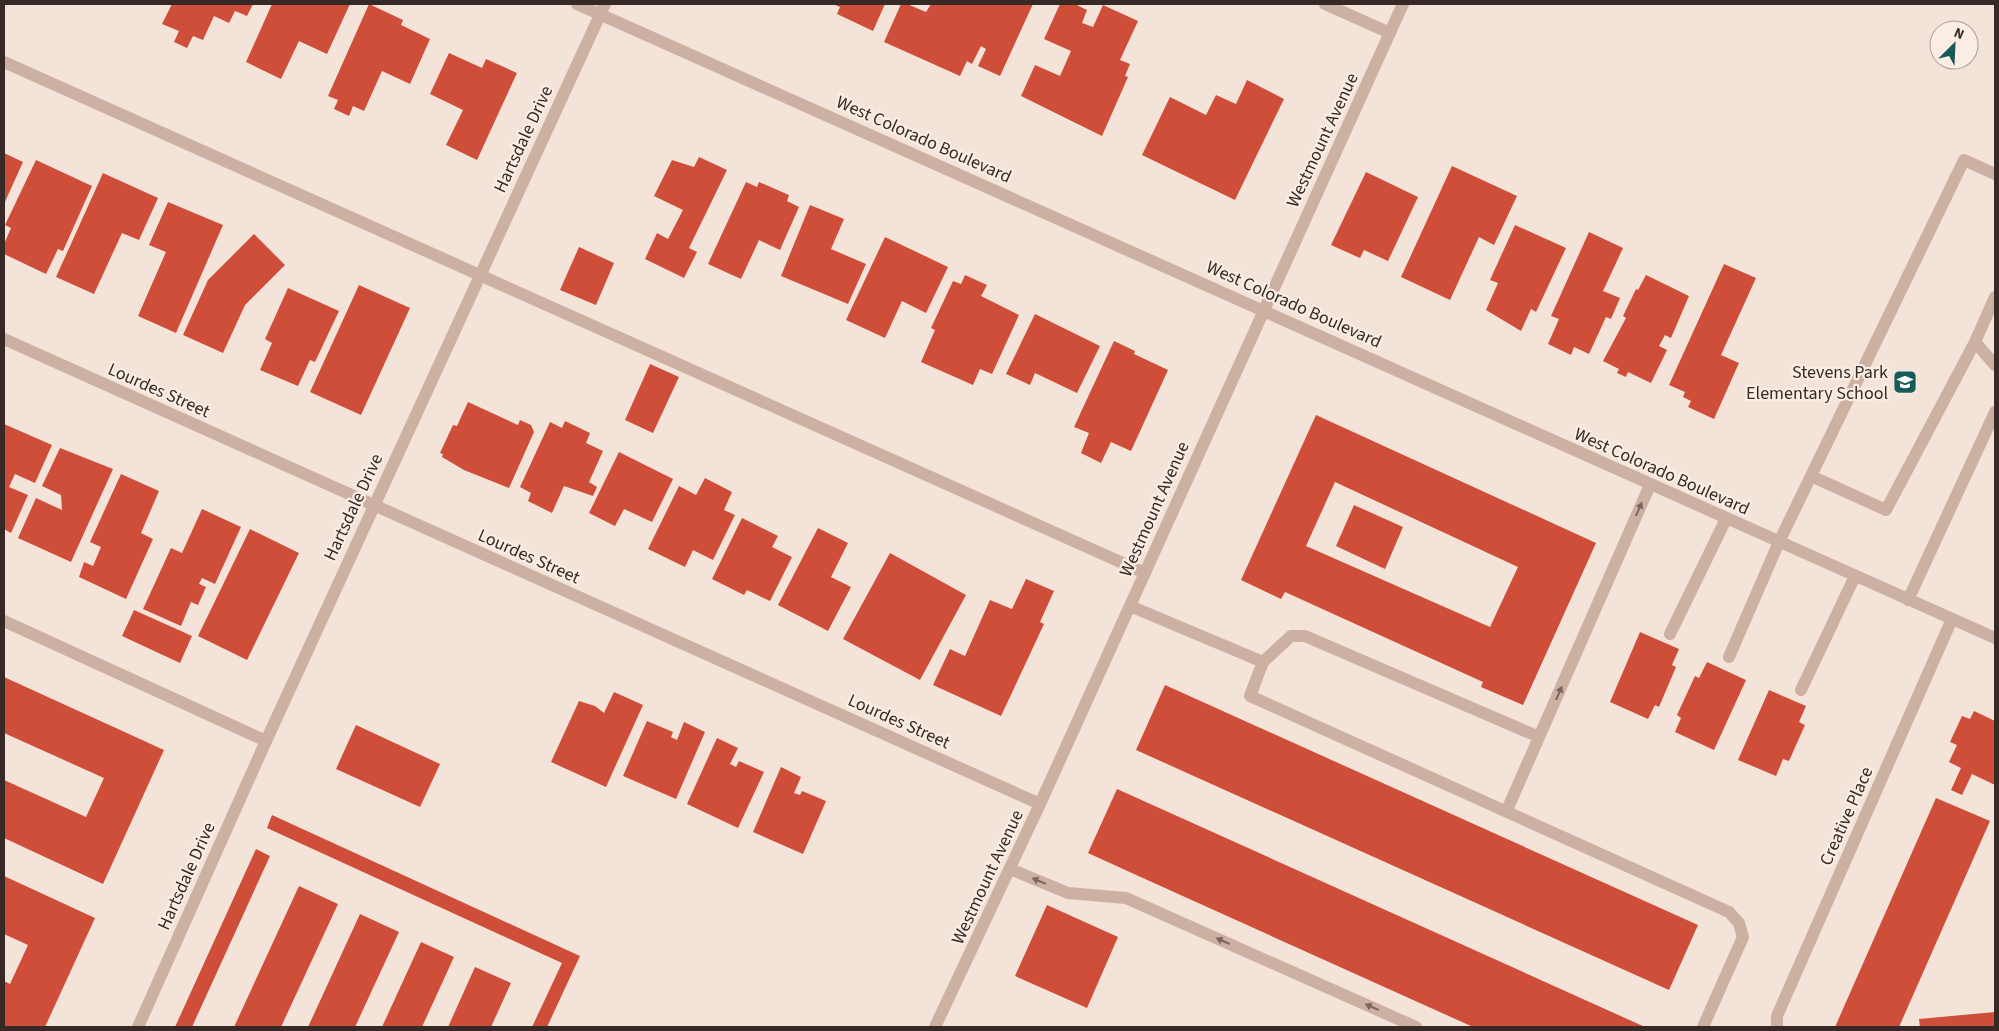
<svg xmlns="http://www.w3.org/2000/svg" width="1999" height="1031" font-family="'Source Sans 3',sans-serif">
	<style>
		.building { fill: #cf4e3a; fill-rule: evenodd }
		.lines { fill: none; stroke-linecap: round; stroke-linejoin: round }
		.service { stroke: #ccb1a3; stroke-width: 12 }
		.minor { stroke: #ccb1a3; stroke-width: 12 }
		.tertiary { stroke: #ccb1a3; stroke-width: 12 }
		.oneway { fill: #7a665e }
		.labels { text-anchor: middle; stroke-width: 4.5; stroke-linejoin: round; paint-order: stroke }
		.street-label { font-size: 18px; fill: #362926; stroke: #faeee4 }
		.poi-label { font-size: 18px; fill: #362926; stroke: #faeee4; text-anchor: end }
	</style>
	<rect width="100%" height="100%" fill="#f3e3d8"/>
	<path class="building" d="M172,4H253L247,16L235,11L229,23L214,16L203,40L193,36L187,48L174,42L179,31L162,24Z
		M272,4H350L327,54L299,41L281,79L246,62Z
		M369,4L403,20L401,25L430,39L410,84L382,71L364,111L353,106L349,116L334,109L338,100L328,96Z
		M833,4H885L873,31L837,14L840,7Z
		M901,4H907L926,12L931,4H1033L1000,76L978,66L986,49L981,46L972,64L967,61L960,76L884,42Z
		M1060,4H1075L1087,10L1082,23L1093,27L1103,5L1138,21L1120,60L1130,64L1125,76L1128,77L1102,136L1021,96L1035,65L1060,76L1071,51L1044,39Z
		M449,53L482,68L486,59L517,73L477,160L446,145L463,110L430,94Z
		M1247,80L1284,99L1235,200L1142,155L1170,97L1206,115L1216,95L1236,104Z
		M4,153L23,162L4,204Z
		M699,157L727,170L689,248L697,252L684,278L645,259L657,233L668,239L683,210L654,196L672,160L694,167Z
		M36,160L92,186L63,251L58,249L46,274L4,254V244L11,228L5,225Z
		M1452,166L1517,196L1494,245L1479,237L1450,300L1401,277Z
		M1366,172L1418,197L1388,261L1364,250L1360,258L1331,245Z
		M103,173L158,198L139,240L122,233L94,294L56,277Z
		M746,182L757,187L759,182L789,195L787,201L799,207L780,250L759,240L741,279L708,264Z
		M168,202L223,225L176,333L138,316L166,252L149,245Z
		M810,205L844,219L831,249L866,264L848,304L781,276Z
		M1515,225L1566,248L1536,312L1531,309L1521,331L1486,310L1498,283L1490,280Z
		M1589,232L1623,248L1603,291L1620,298L1611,319L1606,317L1589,354L1574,347L1571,355L1548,344L1559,319L1551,316Z
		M254,234L285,265L245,305L223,353L183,335L208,280Z
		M885,237L948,267L926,313L902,301L885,338L846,320Z
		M579,247L614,263L596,305L560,290Z
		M1724,264L1756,278L1721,355L1739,363L1714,419L1688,407L1691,401L1683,397L1685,392L1669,385Z
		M965,275L987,285L981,296L1019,315L992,374L980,369L973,385L921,362L935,330L931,328L953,281L961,284Z
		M1646,275L1689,296L1671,338L1665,335L1659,346L1667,350L1651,383L1628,372L1626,377L1617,373L1619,369L1603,361L1626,318L1623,316L1636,289L1638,290Z
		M359,285L410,308L361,415L310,392Z
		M288,288L339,311L315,362L310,360L298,386L260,370L272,343L265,339Z
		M1035,314L1100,346L1077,393L1035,373L1030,385L1006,374Z
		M1114,341L1135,351L1134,354L1168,370L1131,451L1111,442L1101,463L1081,453L1089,433L1074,427Z
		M650,364L679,377L653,433L625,420Z
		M468,402L518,425L520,420L531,425L534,432L509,488L464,470L442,457L443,454L440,453L453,425L457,426Z
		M1316,415L1596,543L1523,705L1481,687L1483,682L1285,592L1281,599L1241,580ZM1335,482L1518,567L1490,627L1306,546Z
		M565,421L590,433L586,443L603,451L589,482L597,487L593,496L564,486L552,513L528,501L531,493L520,487L550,422L562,428Z
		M4,424L52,445L35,483L15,474L9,487L28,495L11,533L4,529Z
		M60,448L113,469L71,562L18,538L36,498L62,510L61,495L42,486Z
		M619,452L673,479L652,522L624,509L615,526L589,513Z
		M121,474L159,491L141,533L153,539L126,599L79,577L84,562L93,566L101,547L90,542Z
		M705,478L732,492L724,510L735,515L713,560L693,550L685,567L648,549L679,486L696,495Z
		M1354,505L1403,527L1385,569L1336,546Z
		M202,509L241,527L215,584L202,578L199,584L206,587L198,605L191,602L181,626L143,609L171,548L182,553Z
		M742,518L778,536L772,547L792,557L770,601L747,590L744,595L712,579Z
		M818,528L848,543L831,577L851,587L828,631L778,605Z
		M250,529L299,553L247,660L198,636Z
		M890,553L966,595L920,680L843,639Z
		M1026,579L1054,591L1040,622L1044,624L1001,716L933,685L950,649L965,656L990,600L1012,609Z
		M134,610L192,636L180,663L122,636Z
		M1640,632L1679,649L1672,665L1676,667L1659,707L1655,705L1648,719L1610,702Z
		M1707,662L1746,680L1714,750L1675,732L1681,718L1677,715L1695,676L1699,678Z
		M4,677L164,750L103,884L4,838V780L86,817L104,778L4,733Z
		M1165,685L1698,925L1669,990L1136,750Z
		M1769,690L1806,706L1799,722L1805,725L1789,761L1783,759L1776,776L1738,760Z
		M614,692L643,705L606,787L551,762L579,701L595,706L604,713Z
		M1974,711L1995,721V785L1972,774L1962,795L1951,790L1961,768L1949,762L1957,745L1950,742L1962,716L1970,719Z
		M647,721L673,732L671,737L677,740L684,722L705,732L676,799L623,776Z
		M356,725L440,764L420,807L336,769Z
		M717,738L738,748L730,764L736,767L739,761L764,772L738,828L687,804Z
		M781,767L801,777L794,793L800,795L802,791L826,801L803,854L753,832Z
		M1117,789L1645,1027H1473L1134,874L1088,853Z
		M1936,798L1990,821L1899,1027H1835Z
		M272,815L580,956L547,1027H532L562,963L267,828Z
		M256,849L270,856L192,1027H175Z
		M4,876L95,918L45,1027H4V981L10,984L28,945L4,934Z
		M299,886L338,904L281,1027H234Z
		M1047,905L1118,937L1087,1008L1015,976Z
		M360,914L399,932L355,1027H308Z
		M421,942L454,957L422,1027H382Z
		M475,967L511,983L491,1027H448Z
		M1995,1012V1027H1920L1919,1019Z"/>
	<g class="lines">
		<path class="service" d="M1325,4L1390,33
			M4,62L1145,573
			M1975,342L1995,365
			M1811,476L1886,510L1975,342L1995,297
			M1908,600L1995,412
			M1130,606L1263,662L1250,696L1729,912L1739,923L1743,937L1703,1027
			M4,621L266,741
			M1670,634L1726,519
			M1729,657L1779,542L1964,160L1995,174
			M1263,662L1291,636H1305L1539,737
			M1801,690L1855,576
			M1507,810L1650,485
			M1010,869L1068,893L1126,898L1416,1027"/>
		<path class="minor" d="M4,339L1040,804
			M138,1027L266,741L605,4
			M935,1027L1040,804L1403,4
			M1777,1027V1016L1952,619"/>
		<path class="tertiary" d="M577,4L1995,638"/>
	</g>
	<defs><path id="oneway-solid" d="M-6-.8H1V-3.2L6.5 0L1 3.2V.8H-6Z" transform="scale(1.25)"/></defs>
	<g class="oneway">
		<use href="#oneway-solid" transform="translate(1639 509) rotate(-66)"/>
		<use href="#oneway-solid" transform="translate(1559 693) rotate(-67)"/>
		<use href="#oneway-solid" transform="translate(1039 881) rotate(-157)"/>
		<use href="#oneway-solid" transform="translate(1223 941) rotate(-156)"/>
		<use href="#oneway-solid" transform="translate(1372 1007) rotate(-156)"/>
	</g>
	<defs>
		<g id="school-square" transform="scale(1.25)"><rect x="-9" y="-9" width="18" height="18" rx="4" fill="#185a58" stroke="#faeee4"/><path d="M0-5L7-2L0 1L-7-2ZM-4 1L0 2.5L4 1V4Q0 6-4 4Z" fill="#fff"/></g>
	</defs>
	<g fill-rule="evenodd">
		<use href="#school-square" x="1905" y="382"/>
	</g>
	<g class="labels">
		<g class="street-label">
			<text transform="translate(523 139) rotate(-65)" y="6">Hartsdale Drive</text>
			<text transform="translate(924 139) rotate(24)" y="6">West Colorado Boulevard</text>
			<text transform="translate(1322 140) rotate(-65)" y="6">Westmount Avenue</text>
			<text transform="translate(1294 304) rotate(24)" y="6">West Colorado Boulevard</text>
			<text transform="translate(159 390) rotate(24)" y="6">Lourdes Street</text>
			<text transform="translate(1662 471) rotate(24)" y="6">West Colorado Boulevard</text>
			<text transform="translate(353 507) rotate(-65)" y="6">Hartsdale Drive</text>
			<text transform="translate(1154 509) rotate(-66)" y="6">Westmount Avenue</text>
			<text transform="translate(529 556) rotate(24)" y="6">Lourdes Street</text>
			<text transform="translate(899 721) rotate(24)" y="6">Lourdes Street</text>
			<text transform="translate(1846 816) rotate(-66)" y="6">Creative Place</text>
			<text transform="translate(186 876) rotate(-66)" y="6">Hartsdale Drive</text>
			<text transform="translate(987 877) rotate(-65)" y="6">Westmount Avenue</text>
		</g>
		<g class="poi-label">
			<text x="1888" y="378">Stevens Park<tspan x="1888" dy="21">Elementary School</tspan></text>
		</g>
	</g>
	<rect width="1999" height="1031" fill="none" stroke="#362926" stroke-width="10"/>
	<g transform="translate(1954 45) rotate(24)"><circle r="24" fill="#faeee4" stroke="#ac9f98"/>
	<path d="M0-4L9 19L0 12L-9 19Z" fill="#185a58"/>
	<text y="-8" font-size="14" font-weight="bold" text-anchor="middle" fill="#362926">N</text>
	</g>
</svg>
